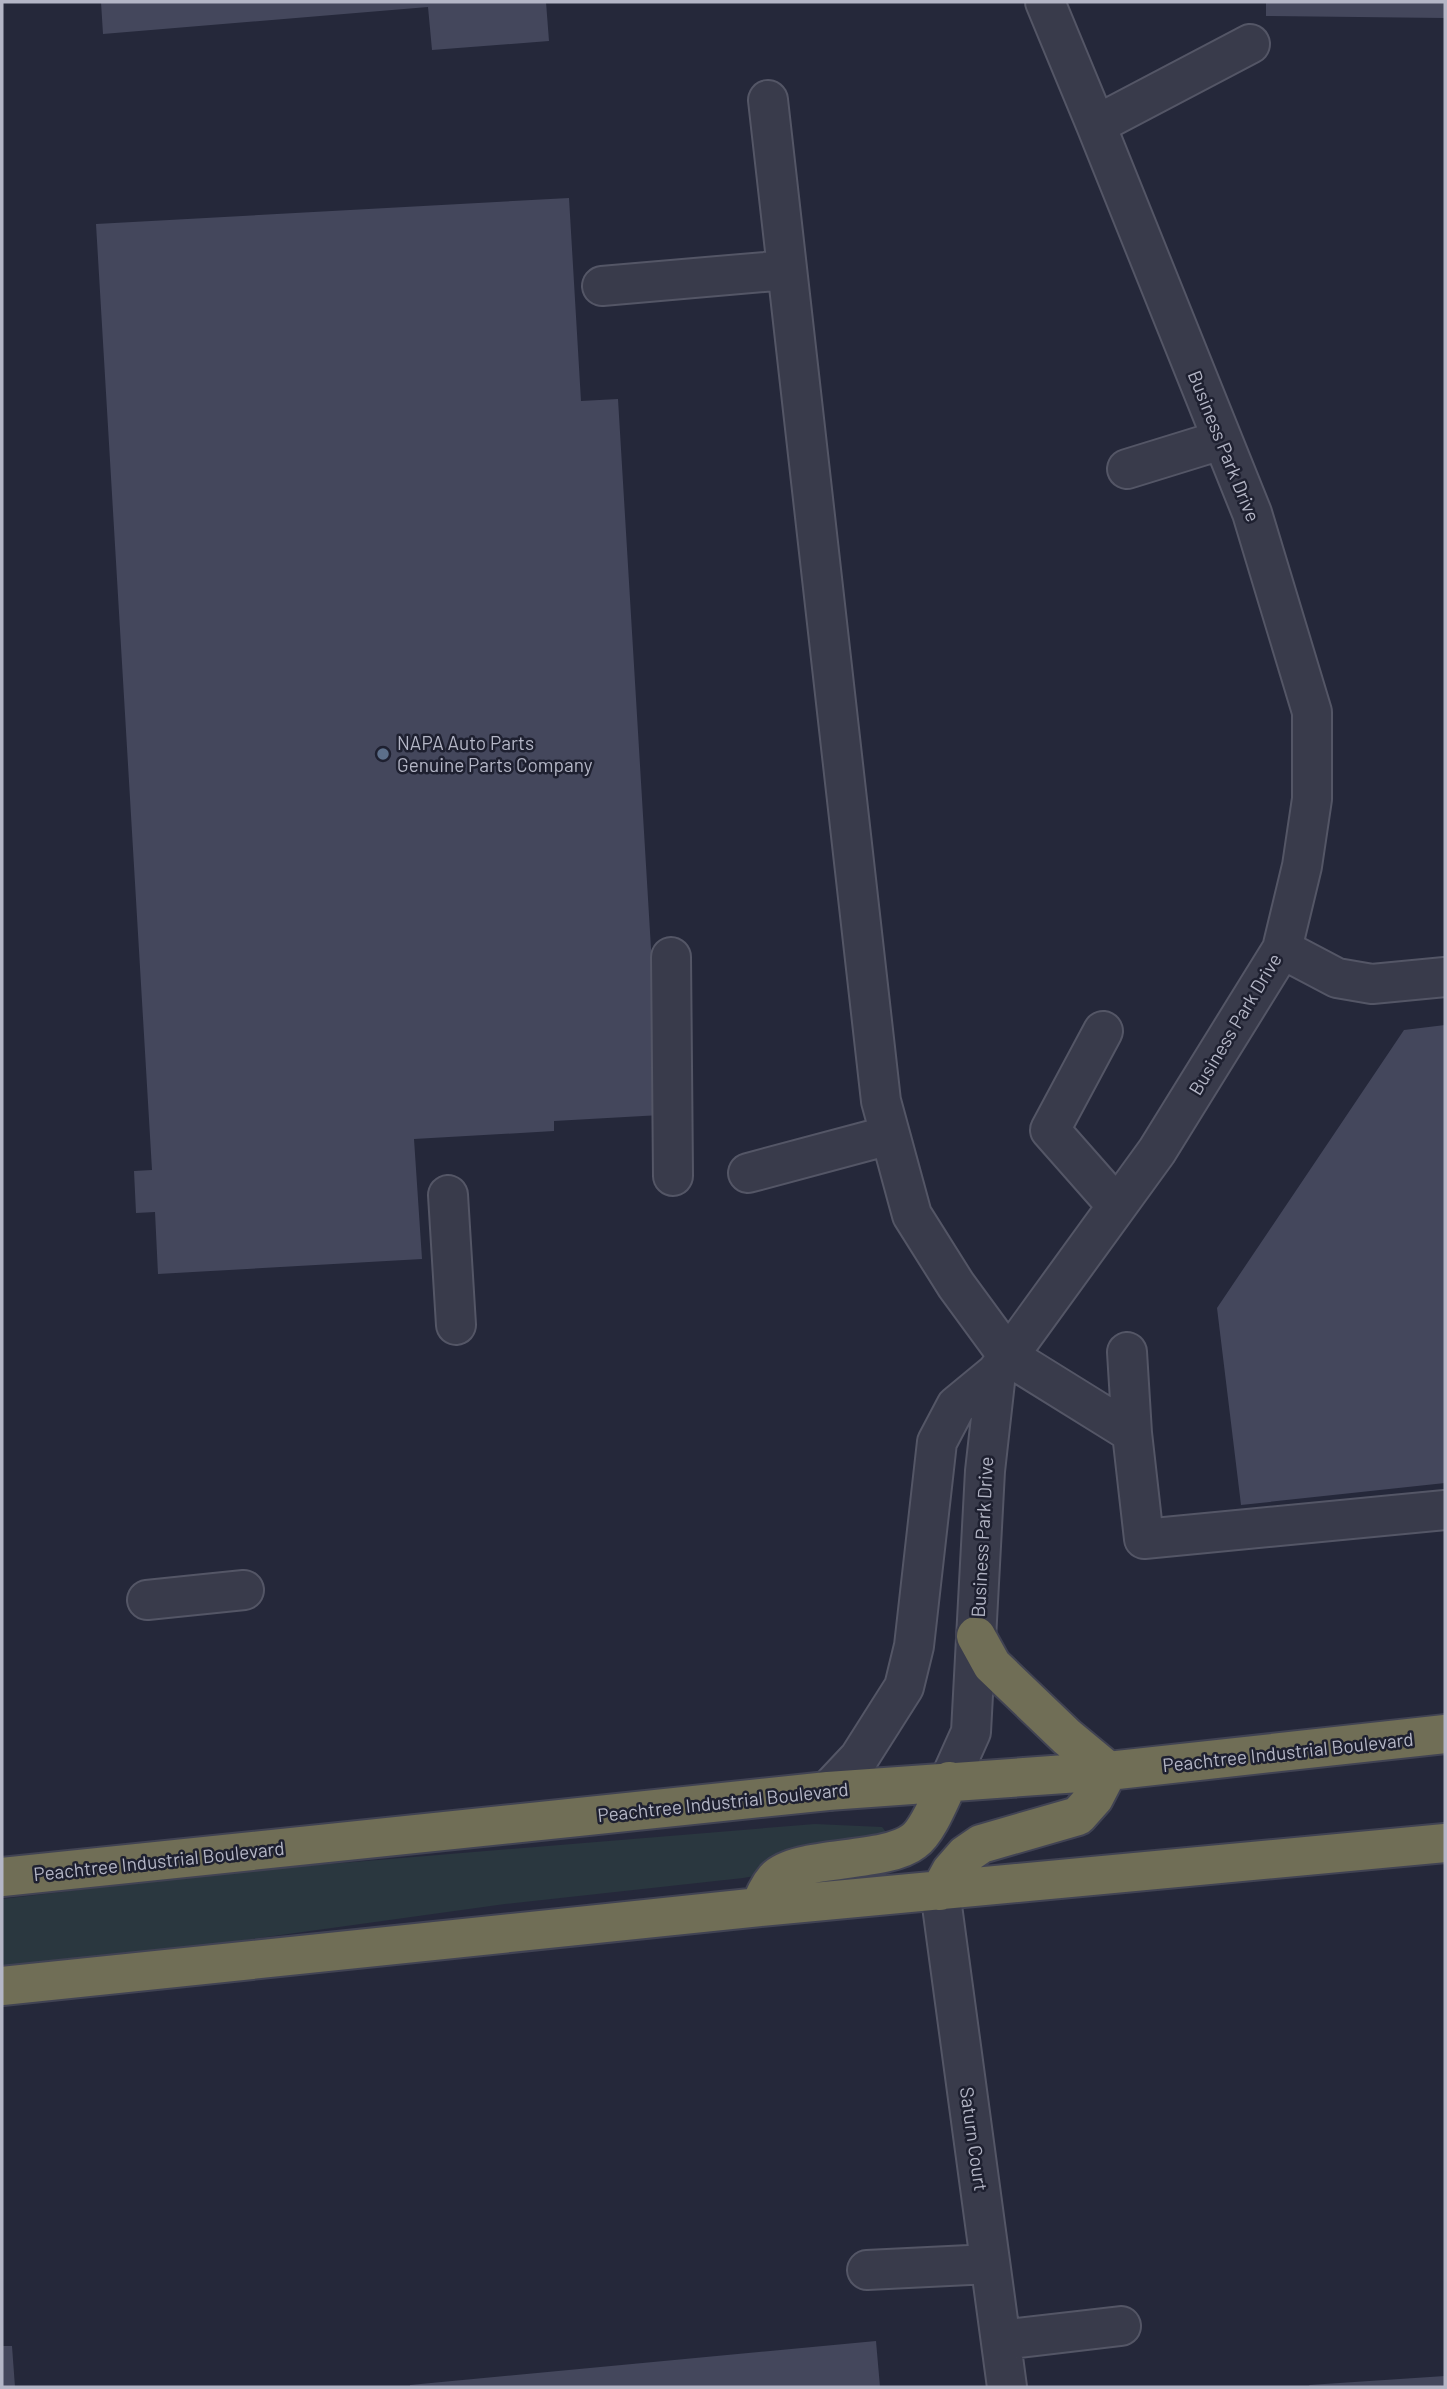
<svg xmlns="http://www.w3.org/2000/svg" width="1447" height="2389" font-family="Barlow,sans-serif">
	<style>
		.green { fill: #2a373f }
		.building { fill: #44475c }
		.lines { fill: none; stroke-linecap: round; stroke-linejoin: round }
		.minor-casing { stroke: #545666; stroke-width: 42 }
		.highway-casing { stroke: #414353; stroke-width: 42 }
		.minor { stroke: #393b4b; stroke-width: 38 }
		.highway { stroke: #706e56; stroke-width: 38 }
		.service-dot { fill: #5c6f8a; stroke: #1e2030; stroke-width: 2.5 }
		.labels { text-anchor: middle; stroke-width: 5; stroke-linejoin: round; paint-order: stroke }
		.street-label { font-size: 19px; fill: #b4b6c6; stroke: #1e2030 }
		.poi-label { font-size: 19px; fill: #b4b6c6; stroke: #1e2030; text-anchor: start }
	</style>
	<rect width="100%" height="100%" fill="#25283a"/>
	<path class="green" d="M815,1824L882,1827L890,1837L869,1857L743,1878L505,1904L172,1950L2,1967V1899L232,1872Z"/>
	<path class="building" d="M101,2H546L549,41L432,50L428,7L103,34Z
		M1266,2H1445V18L1266,16Z
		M569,198L581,401L618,399L661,1115L554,1121V1131L414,1139L422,1259L158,1274L155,1212L136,1213L134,1171L152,1170L96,224Z
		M1445,1025V1483L1241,1505L1217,1308L1404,1030Z
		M876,2341L880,2387H410V2385Z
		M2,2346H12L15,2387H2Z
		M1445,2376V2387H1310L1309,2385Z"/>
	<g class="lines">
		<g class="minor-casing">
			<path id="minor" d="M768,100L881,1101L912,1215L956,1285L1008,1356L1132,1433L1144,1539L1445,1510
				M1096,125L1250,44
				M602,286L787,270
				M1127,469L1221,440
				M1282,949L1337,978L1372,984L1445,977
				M671,957L673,1176
				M1103,1031L1050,1130L1117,1206
				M748,1173L890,1135
				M448,1195L456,1325
				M1127,1352L1132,1433
				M147,1600L244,1590
				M949,1781L971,1732L985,1471L996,1373L1157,1151L1282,949L1302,866L1312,799V712L1252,513L1096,125L1045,2
				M828,1791L859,1758L904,1687L914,1646L937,1442L956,1406L996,1373
				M940,1891L1007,2387
				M867,2270L990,2264
				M1001,2340L1121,2326"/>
		</g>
		<g class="highway-casing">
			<path id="highway" d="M976,1636L992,1665L1067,1737L1108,1771
				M2,1877L828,1791L1108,1771L1445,1734
				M940,1891L951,1871L965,1855L981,1844L1078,1816L1094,1798L1108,1771
				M760,1907C764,1897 768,1887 775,1879C797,1855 885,1864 914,1841C928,1831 941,1797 949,1781
				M2,1986L760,1907L1445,1843"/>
		</g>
		<use href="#minor" class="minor"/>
		<use href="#highway" class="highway"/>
	</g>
	<circle class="service-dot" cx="383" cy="754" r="7"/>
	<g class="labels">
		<g class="street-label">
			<text transform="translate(1224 446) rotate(68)" y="7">Business Park Drive</text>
			<text transform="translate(1235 1024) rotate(-59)" y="7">Business Park Drive</text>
			<text transform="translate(982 1537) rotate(-87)" y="7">Business Park Drive</text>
			<text transform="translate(1288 1752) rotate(-6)" y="7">Peachtree Industrial Boulevard</text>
			<text transform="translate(723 1802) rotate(-6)" y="7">Peachtree Industrial Boulevard</text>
			<text transform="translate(159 1861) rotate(-6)" y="7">Peachtree Industrial Boulevard</text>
			<text transform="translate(974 2139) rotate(82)" y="7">Saturn Court</text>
		</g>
		<g class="poi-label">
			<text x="397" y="750">NAPA Auto Parts<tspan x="397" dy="22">Genuine Parts Company</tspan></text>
		</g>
	</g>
	<rect width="1447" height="2389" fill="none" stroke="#b4b6c6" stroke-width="7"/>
</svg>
